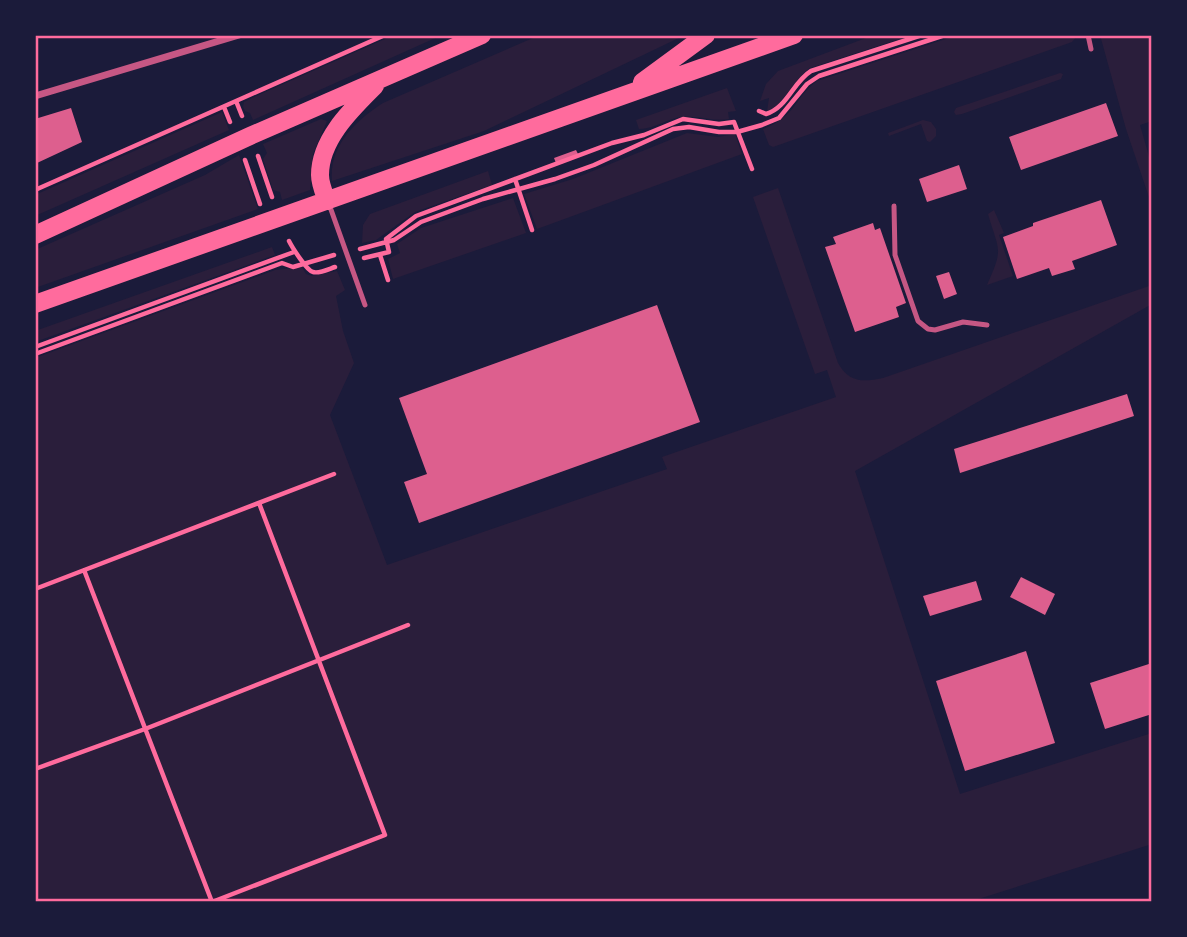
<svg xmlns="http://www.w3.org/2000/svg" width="1187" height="937" font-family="'Public Sans',sans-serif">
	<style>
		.green { fill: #2a1e3b }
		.building { fill: #dd5f8e }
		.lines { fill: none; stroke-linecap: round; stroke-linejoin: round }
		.path { stroke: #ff6b9d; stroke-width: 4.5 }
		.service { stroke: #c65784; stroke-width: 5 }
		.minor { stroke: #c65784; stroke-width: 7 }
		.primary { stroke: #ff6b9d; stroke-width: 18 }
		.neatline { fill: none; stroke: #ff6b9d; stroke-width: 2.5 }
	</style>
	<rect width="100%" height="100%" fill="#1b1b3a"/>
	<path class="green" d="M394,35H442L253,120L250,113L245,111L243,107L244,102L252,98Z
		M540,35H685L484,131L332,181C329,146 355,121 383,103Z
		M874,35H912L810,68C793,80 785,103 767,112L769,98L760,101L766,84L778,71Z
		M958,35L1077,36L1072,42L773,147L769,145L763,129C797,116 793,99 817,81Z
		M1100,35H1152V121L1140,125L1152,167V206L1126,129Z
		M1060,73L1063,74L1061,79L962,114L956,115L954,112L956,108Z
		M727,88L736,111L728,112L729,119C714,122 699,115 683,117C667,118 655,129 639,129L636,120Z
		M222,112L229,130L35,216V195Z
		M321,119L327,121L313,154L310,190L282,200L280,192L273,190L263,159L267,153L263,144Z
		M923,120L931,122L936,129V136L930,142L927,141L921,124L889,136L888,133Z
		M687,133L718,137L735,134L742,154L537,229L524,194L573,179Z
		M239,155L258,209L35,288V250L205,175Z
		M488,171L492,185L415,212L376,240L362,243L363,225L370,214Z
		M778,188L838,363C849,383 863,382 883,378L1152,285V304L855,471L960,794L1152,733V844L969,902H35V358L275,270L302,267L306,274L312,276L337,271L345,290L336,296L343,331L354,363L330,415L387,565L667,469L662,457L836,397L827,370L815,374L753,197Z
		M513,198L526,233L393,279L388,259L400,253L397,244L421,228Z
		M994,210L1004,233L999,235L1013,276L987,285C1004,247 999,252 988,214Z
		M272,247L275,255L35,342V331Z"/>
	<path class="building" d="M1106,103L1118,136L1021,170L1009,137Z
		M71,108L82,142L37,163L35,158V119Z
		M576,150L578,154L556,163L554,158Z
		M959,165L967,189L927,202L919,179Z
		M1101,200L1117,245L1072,261L1075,269L1052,276L1049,268L1017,279L1003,237L1033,226V223Z
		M873,223L875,230L880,228L906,303L896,307L899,317L855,332L825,247L836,244L833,237Z
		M949,272L957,294L944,299L936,276Z
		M657,305L700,422L419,523L404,482L427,474L399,398Z
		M1127,394L1134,416L960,473L954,449Z
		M1021,577L1055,594L1045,615L1010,597Z
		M976,581L982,600L930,616L923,596Z
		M1026,651L1055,743L965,771L936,681Z
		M1152,663V714L1105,729L1090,683Z"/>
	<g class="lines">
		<path class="path" d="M236,101L242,116
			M224,107L230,122
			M759,111L766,114C787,108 793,82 811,71L922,35
			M258,156L272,197
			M245,160L260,204
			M515,179L532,230
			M35,190L385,35
			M289,241C292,247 307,271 313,272C319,274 329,269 335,267
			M360,249L394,240L421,222L483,199L555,179L594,165L673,129L689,127L719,132H737L762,125L779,118L807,84L819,76L945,35
			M380,255L388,280
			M364,258L389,252L386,239L416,216L612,143L644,135L683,119L719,124L734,122L752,169
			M35,347L294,252
			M35,354L282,263L293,267L334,255
			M84,570L212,902
			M35,589L334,474
			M35,769L145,729L408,625
			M212,902L385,835L259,503"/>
		<path class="service" d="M1088,35L1091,49
			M329,204L365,305
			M894,206L895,255L918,321L928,329L935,330L963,322L987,325"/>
		<path class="minor" d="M35,96L239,35"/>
		<path class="primary" d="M642,82L706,35
			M327,201C324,193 320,184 320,175C320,139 352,109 375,86
			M35,235L250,136L482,35
			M35,304L794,35"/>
	</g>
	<rect width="1187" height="937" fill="none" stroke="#1b1b3a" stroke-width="74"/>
	<rect x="37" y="37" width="1113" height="863" class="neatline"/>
</svg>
